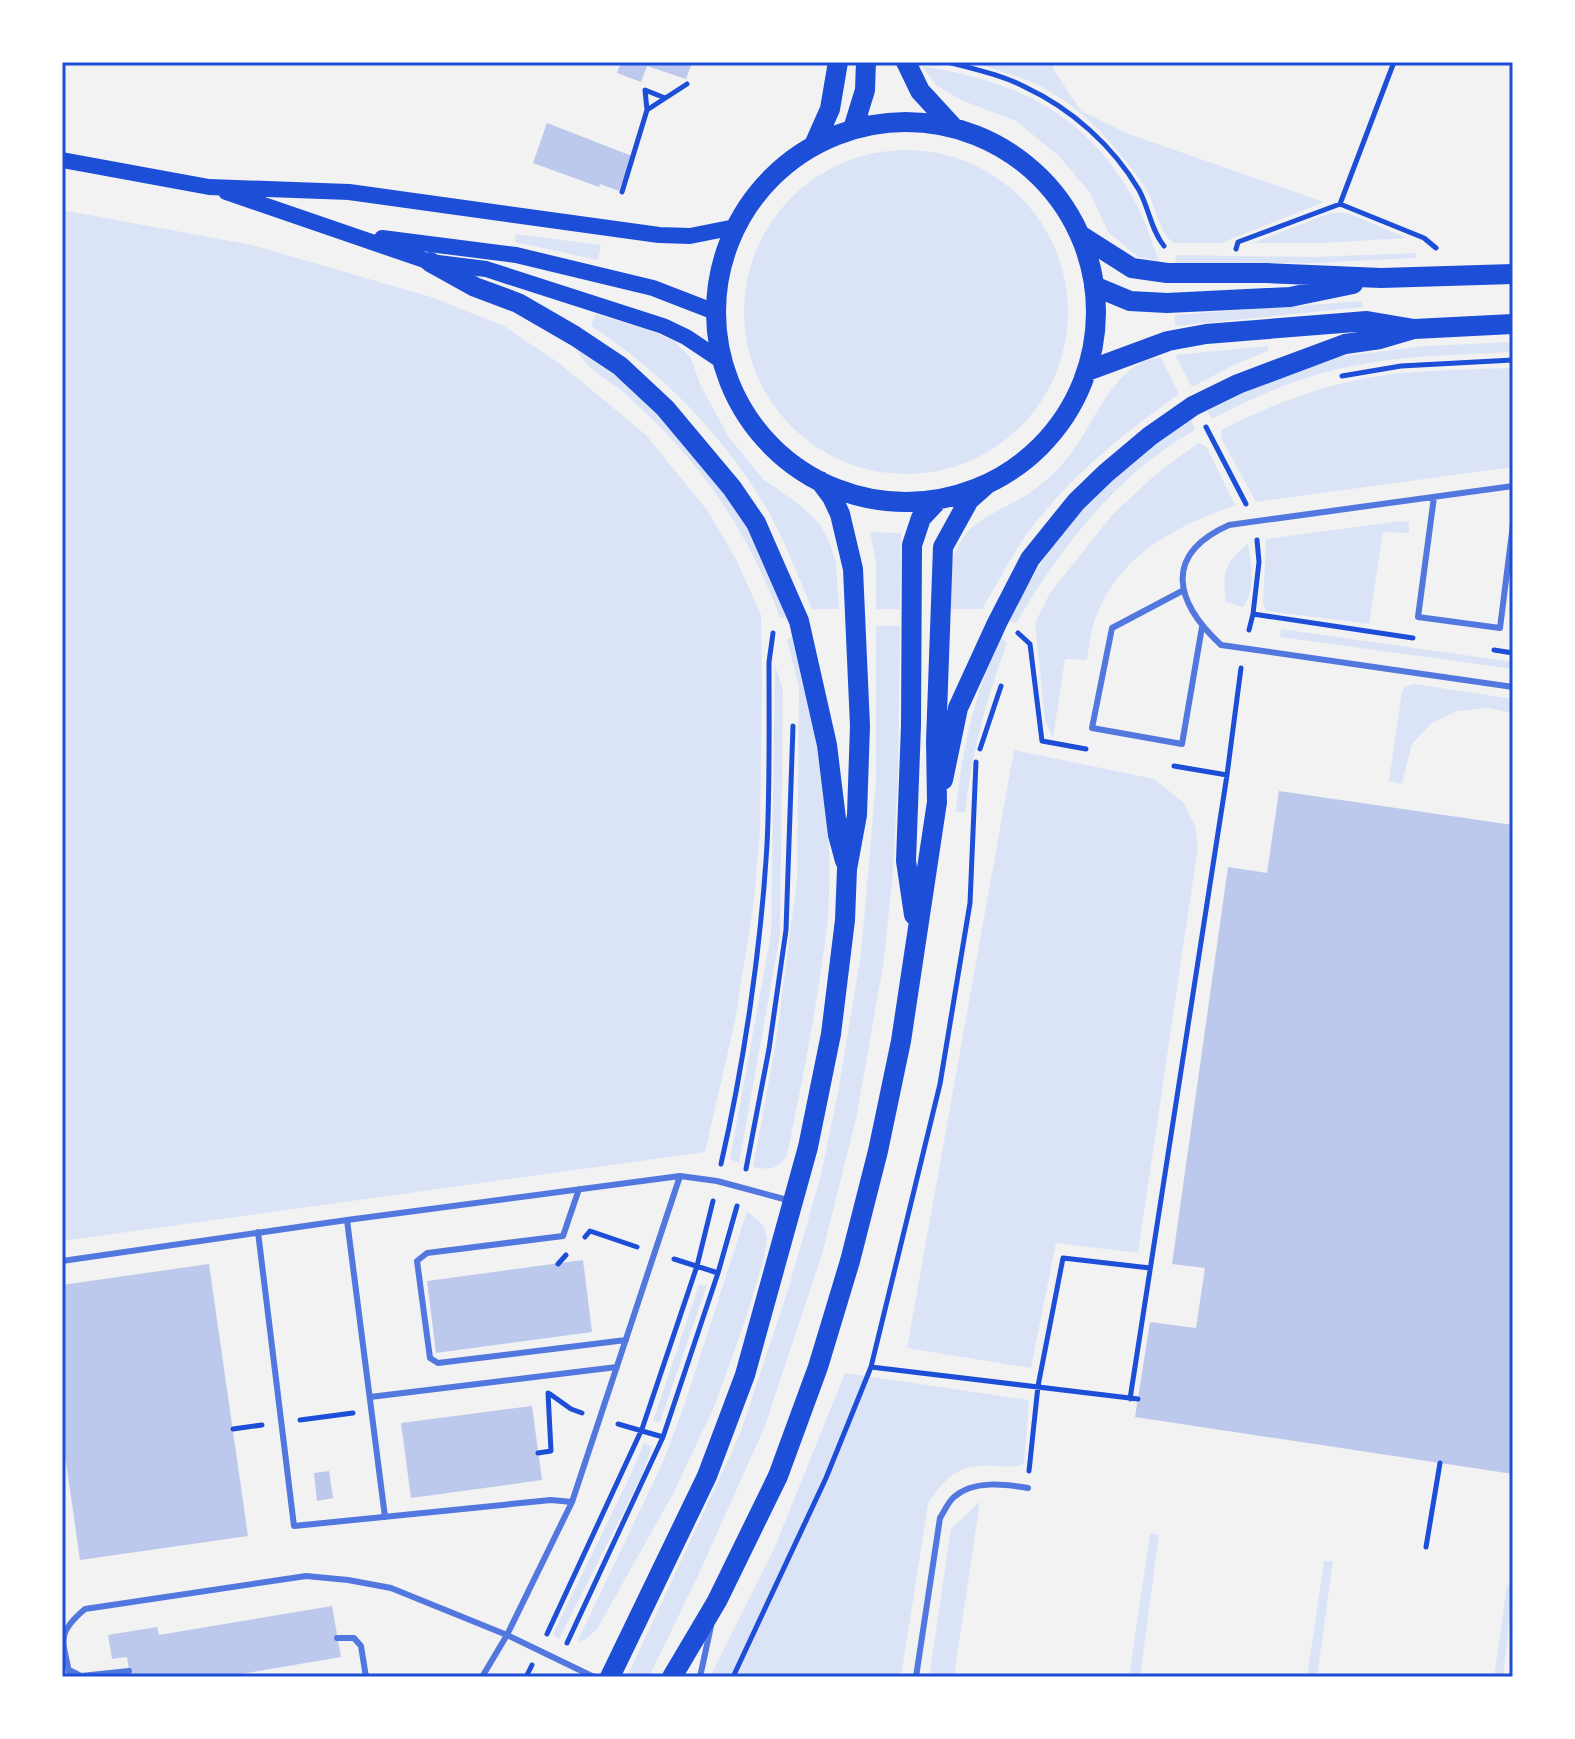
<svg xmlns="http://www.w3.org/2000/svg" width="1575" height="1739" font-family="'Archivo Narrow',sans-serif">
	<style>
		.green { fill: #dbe4f7 }
		.building { fill: #bdc9ec }
		.lines { fill: none; stroke-linecap: round; stroke-linejoin: round }
		.path { stroke: #1d4ed8; stroke-width: 5 }
		.service { stroke: #5277de; stroke-width: 6 }
		.secondary { stroke: #1d4ed8; stroke-width: 16 }
		.primary { stroke: #1d4ed8; stroke-width: 20 }
		.neatline { fill: none; stroke: #1d4ed8; stroke-width: 3 }
	</style>
	<rect width="100%" height="100%" fill="#f2f2f2"/>
	<path class="green" d="M971,62H1052L1054,70L1081,111L1126,133L1324,202L1221,243H1173C1156,228 1156,202 1143,184C1114,143 1077,101 1029,81C1011,74 990,68 971,62Z
		M922,66C1015,81 1085,112 1133,198C1144,217 1151,240 1159,261L1138,257L1108,232L1090,193L1059,156L1016,121L961,100L936,85Z
		M744 312a162 162 0 1 1 324 0a162 162 0 1 1-324 0Z
		M62,210L252,245L431,297L504,326L559,363L646,435L707,510L736,559L761,615L762,681L760,832L753,908L735,1021L705,1152L62,1241Z
		M1331,213H1347L1407,238L1322,243H1252Z
		M515,234L601,245L598,260L515,242Z
		M1415,253L1416,258L1314,263H1175L1176,255L1314,257Z
		M1362,301L1363,307L1175,326V315Z
		M596,314L651,331L674,341L691,358L700,384L728,436L763,479L800,505L820,524L830,543L836,564L839,609H812C798,576 785,541 767,509C724,436 662,372 591,326Z
		M1513,342V352C1458,355 1402,355 1348,367C1302,376 1258,395 1216,417L1211,418L1207,411L1243,393L1337,357L1424,346Z
		M1268,346V351L1236,364L1192,387L1175,355Z
		M577,350C591,359 605,368 618,378C692,432 761,530 786,618H780C753,543 711,477 654,421C643,411 633,400 622,391C607,379 586,369 577,350Z
		M1161,357L1179,394C1121,435 1068,478 1026,535C1010,558 997,585 982,609H951C952,591 948,565 957,548C969,522 994,513 1018,500C1034,492 1053,475 1065,461C1094,429 1111,362 1161,357Z
		M1513,368V467L1256,502L1222,440L1221,430C1277,401 1339,379 1402,373C1439,370 1476,369 1513,368Z
		M1191,419L1195,430C1116,474 1061,548 1016,623L1008,621C1039,559 1081,502 1136,459C1154,445 1173,433 1191,419Z
		M1198,443L1206,446L1235,505C1173,528 1117,555 1094,623C1090,635 1089,648 1087,660L1065,659L1053,738L1045,720L1035,623L1050,593L1112,515L1155,475Z
		M1400,521L1409,522V533L1383,532L1369,624L1267,611L1263,605L1266,539Z
		M870,532L901,533L900,609H876V562Z
		M1248,543C1251,562 1256,592 1243,607L1226,602C1222,571 1225,564 1248,543Z
		M876,626H900L898,780L892,883L883,966L856,1119L822,1254L765,1426L696,1580L649,1677H627L740,1434L787,1293L821,1175L839,1087L861,954L876,780Z
		M1281,629L1513,662V669L1280,637Z
		M792,636C816,720 832,804 829,893C829,921 824,949 820,977C811,1037 799,1097 787,1156C777,1170 769,1170 753,1167L776,1042L797,879L799,687L787,640Z
		M1000,637L1007,643C986,700 972,752 965,812H956C962,746 974,698 1000,637Z
		M775,665L783,690L780,935L739,1163L730,1159L771,934Z
		M1415,684L1513,699V713L1488,708L1457,711L1432,723L1412,744L1402,784L1389,781L1402,692L1405,686Z
		M1014,750L1154,779L1183,802L1195,826L1198,846L1138,1253L1056,1243L1031,1368L907,1348Z
		M747,1211L764,1226L767,1238L764,1258L745,1321L714,1407L673,1494L597,1629L586,1639L577,1642L663,1462L685,1403Z
		M699,1285H707L660,1422L653,1421Z
		M845,1373L1029,1400L1024,1464C1008,1470 994,1464 978,1466C954,1467 939,1486 928,1504L901,1677H710L774,1549Z
		M644,1442L652,1447L642,1475L559,1639L553,1634L632,1472Z
		M980,1501L954,1677H929L951,1529Z
		M1150,1533L1159,1535L1140,1677H1129Z
		M1324,1561H1333L1317,1677H1307Z
		M1507,1585H1513L1503,1677H1494Z"/>
	<path class="building" d="M621,62H692L686,79L647,66L641,82L617,73Z
		M547,123L632,156L619,191L600,184L599,187L533,163Z
		M1279,791L1513,825V1474L1135,1417L1150,1322L1196,1328L1205,1268L1172,1264L1228,867L1267,873Z
		M583,1260L592,1332L436,1353L427,1281Z
		M209,1264L248,1536L80,1560L62,1434V1285Z
		M532,1406L542,1480L411,1498L401,1423Z
		M329,1471L333,1498L317,1501L314,1473Z
		M332,1606L341,1657L223,1677H130L127,1657L112,1659L108,1635L157,1627L159,1635Z"/>
	<g class="lines">
		<path class="path" d="M948,62C974,69 1002,75 1025,87C1072,109 1113,146 1139,190C1149,208 1151,230 1164,246
			M647,110L645,90L665,98
			M622,192L647,110L687,84
			M1340,204L1394,62
			M1236,249L1238,242L1340,204L1424,238L1436,248
			M1342,376L1401,366L1513,360
			M1206,427L1246,504
			M1253,614L1259,562L1257,540
			M1249,630L1253,614L1413,638
			M1018,633L1030,644L1042,741L1086,749
			M1494,650L1513,653
			M980,749L1001,686
			M1174,766L1227,775L1241,668
			M721,1164C744,1064 761,947 767,845C770,784 769,723 769,662L773,633
			M746,1169L769,1049L786,930L793,726
			M585,1237L590,1231L637,1247
			M674,1259L718,1273
			M558,1264L566,1255
			M871,1367L1138,1399
			M550,1394L571,1409L582,1413
			M1130,1399L1227,775
			M300,1420L353,1413
			M618,1424L663,1437
			M233,1429L262,1425
			M538,1453L551,1451L548,1393
			M1029,1471L1038,1386L1063,1258L1150,1268
			M1426,1547L1440,1463
			M547,1634L642,1429L697,1266L713,1201
			M567,1643L663,1437L718,1273L737,1206
			M526,1677L532,1665
			M733,1677L826,1478L871,1367L940,1084L970,903L976,762"/>
		<path class="service" d="M1513,486L1229,525C1162,555 1175,602 1221,645L1513,687
			M1434,497L1418,617L1500,628L1513,524
			M1182,591L1112,628L1092,728L1182,744L1202,627
			M579,1189L563,1236L427,1253L417,1261L430,1358L438,1363L626,1340
			M347,1220L385,1517
			M258,1232L294,1526L551,1500L572,1502
			M62,1261L347,1220L680,1176L717,1181L791,1201
			M370,1397L617,1367
			M337,1638H354L361,1646L366,1677
			M69,1670L81,1676L129,1671
			M70,1677C64,1642 54,1635 85,1609L306,1576L348,1580L391,1588L507,1635L594,1677
			M482,1677L507,1635L572,1502L680,1176
			M700,1677L711,1626
			M916,1677L940,1518C944,1512 948,1502 954,1497C973,1480 1005,1484 1028,1488"/>
		<path class="secondary" d="M62,160L209,187L349,192L659,235L690,236L735,227
			M226,192L430,262L486,269L663,326L686,337L722,361
			M382,238L516,255L653,288L715,312"/>
		<path class="primary" d="M906,62L920,91L954,128
			M716 312a190 190 0 1 1 380 0a190 190 0 1 1-380 0Z
			M853,129L865,90L866,62
			M814,145L830,109L838,62
			M1080,235L1132,268L1167,273H1266L1381,278L1513,274
			M430,262L475,287L518,303L575,336L620,366L665,408L732,488L756,523L799,621L827,745L838,835L845,861
			M1094,286L1130,301L1167,303L1290,297L1353,284
			M1087,371L1168,341L1206,334L1367,321L1414,329L1513,324
			M943,780L958,708L997,623L1030,559L1076,502L1106,473L1150,436L1193,406L1238,384L1345,344L1380,339L1414,329
			M914,915L906,861L911,725L912,545L921,518L939,499
			M610,1677L707,1476L745,1375L808,1147L831,1034L845,920L847,869L857,815L860,726L853,569L840,514L832,497L820,481
			M672,1677L717,1601L778,1476L818,1367L850,1261L878,1151L901,1041L937,802L936,741L943,547L969,500L987,484"/>
	</g>
	<rect width="1575" height="1739" fill="none" stroke="#ffffff" stroke-width="128"/>
	<rect x="64" y="64" width="1447" height="1611" class="neatline"/>
</svg>
